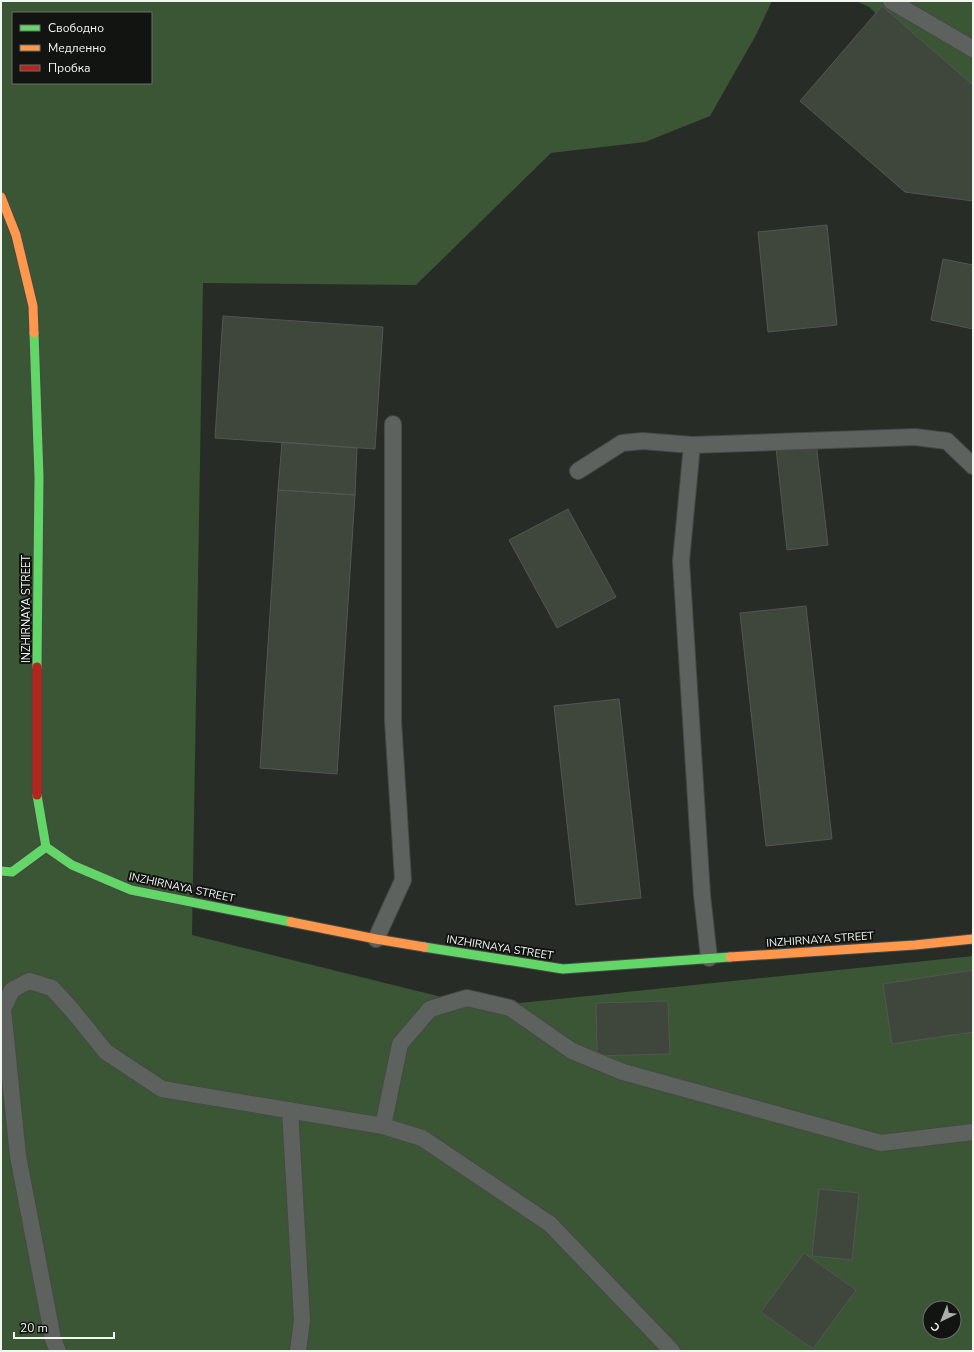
<svg xmlns="http://www.w3.org/2000/svg" width="974" height="1352" font-family="'Nunito Sans',sans-serif">
	<style>
		.green { fill: #3b5635; fill-rule: evenodd }
		.building { fill: #3f473d; stroke: #535652 }
		.lines { fill: none; stroke-linecap: round; stroke-linejoin: round }
		.lane-casing { stroke: #464946; stroke-width: 18 }
		.fast-casing { stroke: #464946; stroke-width: 11 }
		.slow-casing { stroke: #464946; stroke-width: 11 }
		.jam-casing { stroke: #464946; stroke-width: 11 }
		.lane { stroke: #5e625e; stroke-width: 16 }
		.fast { stroke: #63d668; stroke-width: 9 }
		.slow { stroke: #ff974d; stroke-width: 9 }
		.jam { stroke: #b3261e; stroke-width: 9 }
		.labels { text-anchor: middle; stroke-width: 4; stroke-linejoin: round; paint-order: stroke }
		.street-label { font-size: 11px; fill: #f2f6f1; stroke: #121411 }
	</style>
	<rect width="100%" height="100%" fill="#282c27"/>
	<path class="green" d="M1,1H772L756,35L710,116L645,142L551,153L416,285L203,283L192,935L482,1007L973,956V1351H1ZM13,13H151V83H13ZM930,1308H954V1332H930Z
		M856,1H973V105L869,7Z"/>
	<path class="building" d="M882,6L973,85V201L905,192L800,101Z
		M827,225L837,325L768,332L758,232Z
		M943,259L973,265V329L931,320Z
		M223,316L383,327L375,449L215,438Z
		M282,442L357,448L355,495L278,490Z
		M816,443L828,545L787,550L776,448Z
		M278,490L355,495L337,774L260,768Z
		M568,509L616,597L557,628L509,540Z
		M806,606L832,839L766,846L740,613Z
		M619,699L641,898L576,905L554,706Z
		M973,970V1032L892,1044L883,984Z
		M668,1001L670,1054L597,1056L596,1003Z
		M819,1189L859,1193L852,1260L812,1256Z
		M804,1253L856,1290L813,1349L761,1312Z"/>
	<g class="lines">
		<g class="lane-casing">
			<path id="lane" d="M891,1L973,49
				M692,445L681,561L702,895L709,958
				M578,471L622,443L643,441L692,445L915,437L947,441L973,466
				M376,939L403,880L393,721V424
				M290,1110L302,1320L298,1351
				M383,1126L400,1044L430,1009L467,998L510,1008L572,1051L623,1072L881,1143L973,1132
				M58,1351L53,1339L18,1156L3,1009L12,990L29,981L52,988L72,1010L106,1052L162,1089L383,1126L422,1138L550,1224L672,1351"/>
		</g>
		<g class="fast-casing">
			<path id="fast" d="M34,333L39,477L37,667
				M37,795L46,847L72,865L131,890L291,922
				M1,871L12,872L46,847
				M424,947L563,969L730,957"/>
		</g>
		<g class="slow-casing">
			<path id="slow" d="M1,197L16,235L33,306L34,333
				M291,922L376,939L424,947
				M730,957L915,945L973,939"/>
		</g>
		<g class="jam-casing">
			<path id="jam" d="M37,795V667"/>
		</g>
		<use href="#lane" class="lane"/>
		<use href="#fast" class="fast"/>
		<use href="#slow" class="slow"/>
		<use href="#jam" class="jam"/>
	</g>
	<g class="labels">
		<g class="street-label">
			<text transform="translate(26 609) rotate(-90)" y="4">INZHIRNAYA STREET</text>
			<text transform="translate(182 887) rotate(12)" y="4">INZHIRNAYA STREET</text>
			<text transform="translate(820 939) rotate(-4)" y="4">INZHIRNAYA STREET</text>
			<text transform="translate(500 947) rotate(9)" y="4">INZHIRNAYA STREET</text>
		</g>
	</g>
	<rect width="974" height="1352" fill="none" stroke="#f2f6f1" stroke-width="4"/>
	<rect x="12" y="12" width="140" height="72" fill="#121411" stroke="#6c6e6b"/>
	<rect x="20" y="25" width="20" height="6" fill="#63d668" stroke="#6c6e6b"/>
	<text x="48" y="32" font-size="12" fill="#f2f6f1">Свободно</text>
	<rect x="20" y="45" width="20" height="6" fill="#ff974d" stroke="#6c6e6b"/>
	<text x="48" y="52" font-size="12" fill="#f2f6f1">Медленно</text>
	<rect x="20" y="65" width="20" height="6" fill="#b3261e" stroke="#6c6e6b"/>
	<text x="48" y="72" font-size="12" fill="#f2f6f1">Пробка</text>
	<g transform="translate(942 1320) rotate(223)"><circle r="19" fill="#121411" stroke="#6c6e6b"/>
	<path d="M0-3L7 15L0 10L-7 15Z" fill="#abafaa"/>
	<text y="-6" font-size="11" font-weight="bold" text-anchor="middle" fill="#f2f6f1">С</text>
	</g>
	<path d="M14 1332v6h100v-6" fill="none" stroke="#f2f6f1" stroke-width="2"/>
	<text x="20" y="1332" font-size="12" fill="#f2f6f1" stroke="#121411" stroke-width="3" paint-order="stroke">20 m</text>
</svg>
